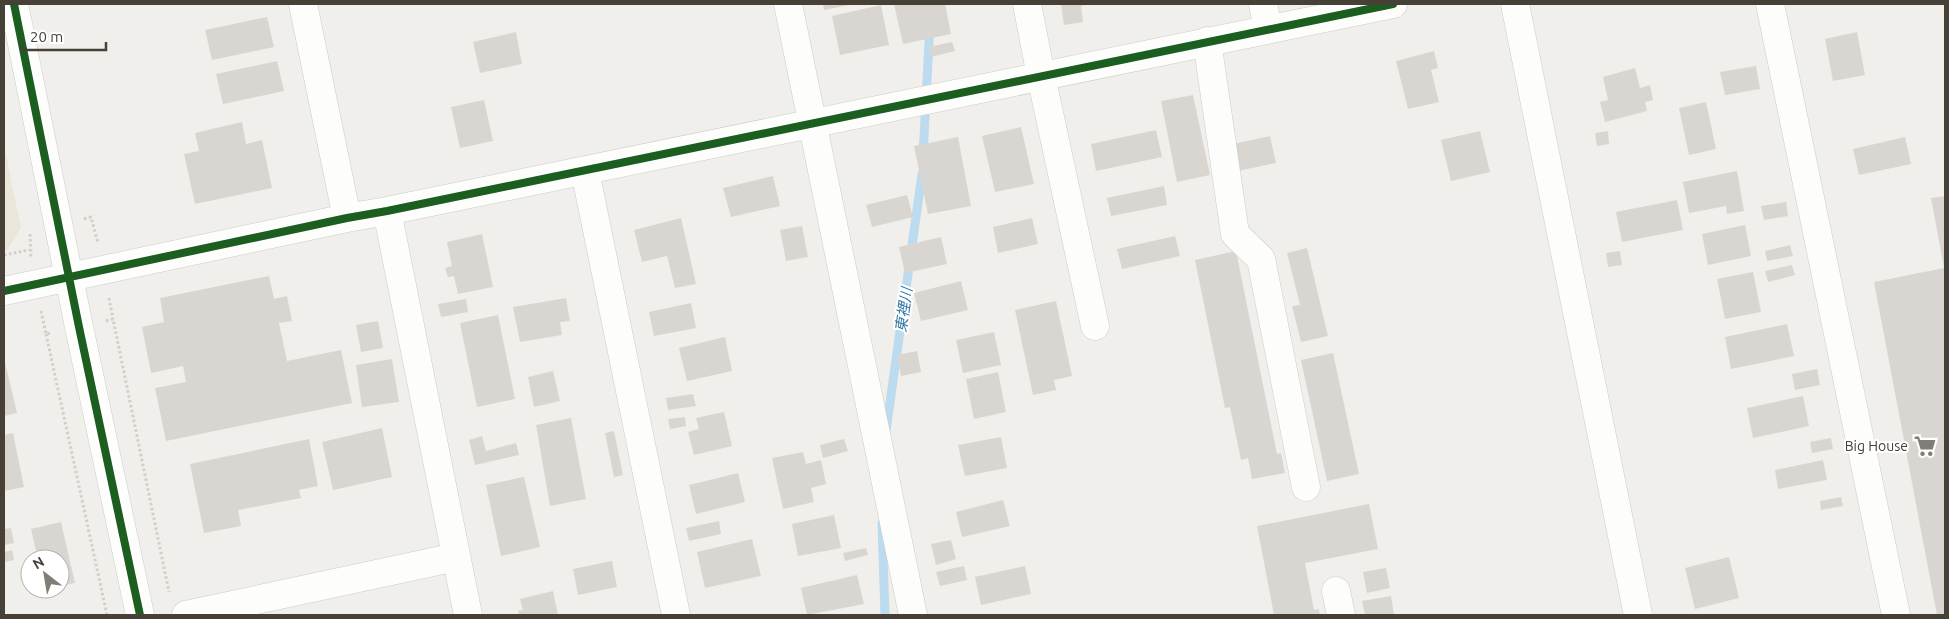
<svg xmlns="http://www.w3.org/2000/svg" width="1949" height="619" font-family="Ubuntu,'Noto Sans JP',sans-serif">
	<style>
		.education { fill: #ebe6da }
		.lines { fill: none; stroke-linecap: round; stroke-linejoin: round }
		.stream { stroke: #bcdbee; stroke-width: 9 }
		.building { fill: #d9d6d2 }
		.minor-casing { stroke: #cdcbc7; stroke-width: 29 }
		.path { stroke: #d1cfca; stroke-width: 3; stroke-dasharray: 2.5 2.5; stroke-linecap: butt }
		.minor { stroke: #fdfdfc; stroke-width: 28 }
		.cycleway-casing { stroke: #fff; stroke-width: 11 }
		.cycleway { stroke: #1b5e20; stroke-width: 8 }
		.labels { text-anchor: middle; stroke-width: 4; stroke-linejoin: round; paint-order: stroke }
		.poi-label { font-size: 14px; fill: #474037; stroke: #fff; text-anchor: end }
		.water-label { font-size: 15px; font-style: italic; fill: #3079a9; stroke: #fff }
	</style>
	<rect width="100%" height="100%" fill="#f1efeb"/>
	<path class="education" d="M4,145L21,228L7,250H4Z"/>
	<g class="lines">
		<path class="stream" d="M923,156L931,4
			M886,431L922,174
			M882,523L885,615"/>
	</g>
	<path class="building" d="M823,4H848L849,5L824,10Z
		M894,4H945L951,34L903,44Z
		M1061,4H1089L1081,6L1083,22L1064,25Z
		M881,5L889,45L840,55L832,16Z
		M267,17L274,47L212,60L205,30Z
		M516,32L522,64L480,73L473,42Z
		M1857,32L1865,75L1833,81L1825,39Z
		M952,42L955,51L931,57L929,47Z
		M1434,51L1438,68L1431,70L1439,102L1408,109L1396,61Z
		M277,61L284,91L223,104L216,74Z
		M1756,66L1760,89L1725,95L1720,72Z
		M1635,68L1640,88L1650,85L1653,100L1645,102L1647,111L1605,122L1600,102L1608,100L1603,77Z
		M1193,95L1210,175L1177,182L1161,101Z
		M484,100L493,141L460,148L451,107Z
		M1706,102L1716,149L1689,155L1679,108Z
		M242,122L246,144L262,140L272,188L195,204L184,154L199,151L195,133Z
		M1021,127L1034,184L995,192L982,136Z
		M1156,130L1162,157L1096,171L1091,144Z
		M1480,131L1490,172L1451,181L1441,140Z
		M1608,131L1609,144L1597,146L1595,133Z
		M1270,136L1276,163L1238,171L1233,144Z
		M958,137L971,206L928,214L914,146Z
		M1905,137L1911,164L1859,175L1853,149Z
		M1737,171L1744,211L1727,214L1726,206L1689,213L1683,182Z
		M773,176L780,206L731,217L723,188Z
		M1164,186L1167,205L1111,216L1107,198Z
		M907,195L913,217L872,227L866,205Z
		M1945,196V615H1937L1874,282L1944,268L1931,198Z
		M1677,200L1683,230L1622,242L1616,212Z
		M1786,202L1788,216L1764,220L1761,206Z
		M681,218L696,284L675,288L667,256L642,262L634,230Z
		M1032,218L1038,244L998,253L993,227Z
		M1745,225L1751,256L1708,265L1702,234Z
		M802,226L808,257L786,261L780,230Z
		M482,234L493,287L458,294L454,276L448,277L445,268L452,266L447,242Z
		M1175,236L1180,256L1122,269L1117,249Z
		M941,237L947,264L905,273L899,247Z
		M1790,245L1793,256L1767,261L1765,251Z
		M1307,248L1328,336L1301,342L1292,306L1300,305L1287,253Z
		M1236,251L1277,454L1281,453L1285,473L1252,479L1248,458L1241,460L1230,407L1225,408L1195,260Z
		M1620,251L1622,265L1608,267L1606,253Z
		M1792,265L1795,275L1768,282L1765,271Z
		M1753,272L1761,312L1725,319L1717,279Z
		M269,276L274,299L287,296L292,321L279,323L287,361L341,350L352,403L166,441L155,388L186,382L183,366L151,373L142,327L164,322L160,298Z
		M961,281L968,310L921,321L914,293Z
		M566,298L570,321L560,322L562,335L520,342L513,307Z
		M466,299L468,312L441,317L438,304Z
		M1056,301L1072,376L1054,380L1056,390L1033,395L1015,310Z
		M691,303L696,328L654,336L649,312Z
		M498,315L515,399L477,407L460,323Z
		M378,321L383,348L361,352L356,325Z
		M1787,324L1794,356L1731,369L1725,337Z
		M994,332L1001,365L963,373L956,340Z
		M725,337L732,371L687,381L679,348Z
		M917,351L921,372L901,376L897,355Z
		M1333,353L1359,474L1327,481L1301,360Z
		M4,358L17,413L4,416Z
		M392,359L399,402L362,407L356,365Z
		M1817,369L1820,385L1795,390L1792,374Z
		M553,371L560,401L534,407L528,377Z
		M998,372L1006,412L974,419L966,379Z
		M693,394L696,406L668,410L666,398Z
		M1803,396L1809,426L1753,438L1747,408Z
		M724,412L732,446L694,455L688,432L699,429L696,418Z
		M685,417L686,426L670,429L668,419Z
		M571,418L586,499L550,506L536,425Z
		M382,428L392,477L333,490L322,442Z
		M614,431L623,475L614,477L605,433Z
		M13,433L24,487L4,491V435Z
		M482,436L486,451L516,443L519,455L475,465L469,440Z
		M1001,437L1007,468L965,476L958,445Z
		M1831,438L1833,449L1812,453L1810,442Z
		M309,439L318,486L299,490L301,498L238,510L241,526L204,533L190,464Z
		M844,439L848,451L823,458L820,445Z
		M803,452L806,464L821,460L826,484L811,488L814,502L783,509L772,458Z
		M1823,460L1827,480L1778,489L1775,470Z
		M738,473L745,502L696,514L689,485Z
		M524,477L540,547L501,556L486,485Z
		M1841,497L1843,506L1821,510L1820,501Z
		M1003,500L1010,526L962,537L956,512Z
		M1369,504L1378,549L1305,563L1314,610L1319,609L1320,615H1274L1257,526Z
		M834,515L841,548L798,556L792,524Z
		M719,521L721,534L689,541L686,528Z
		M61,522L75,583L60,586V559H38L31,529Z
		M11,528L14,543L4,545V529Z
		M752,539L761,576L705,588L697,552Z
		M951,540L956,559L936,565L931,544Z
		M866,548L868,555L845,561L843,553Z
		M12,550L14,560L4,562V552Z
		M1729,557L1739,598L1695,609L1685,568Z
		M612,561L617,587L578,595L573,569Z
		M964,566L967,580L940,586L936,572Z
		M1025,566L1031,594L981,605L975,577Z
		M1386,568L1390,588L1367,593L1363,572Z
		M857,575L864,604L807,615L801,588Z
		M553,591L558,615H519L518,611L523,610L520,599Z
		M1391,596L1394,615H1365L1362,601Z"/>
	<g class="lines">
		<g class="minor-casing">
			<path id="minor" d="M14,4L79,327L140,615
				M303,4L347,218
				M788,4L913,615
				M1027,4L1041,76L1095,326
				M1263,4L1268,29
				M1515,4L1638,615
				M1770,4L1896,615
				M1207,41L1235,234L1261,259L1306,487
				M585,171L676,615
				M387,211L468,615
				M4,291L347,218L387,211L1393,4
				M1336,591L1341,615
				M186,615L456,557"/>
		</g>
		<path class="path" d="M84,219L91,217L98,243
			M30,234L31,258
			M4,255L29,250
			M109,298L113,319
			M41,311L46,334L51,333
			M106,321L113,319L169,592
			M46,334L107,615"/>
		<use href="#minor" class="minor"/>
		<g class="cycleway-casing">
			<path id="cycleway" d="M14,4L79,327L140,615
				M4,291L347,218L387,211L1393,4"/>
		</g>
		<use href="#cycleway" class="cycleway"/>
	</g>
	<defs>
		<g id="supermarket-bare" transform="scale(1.725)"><path d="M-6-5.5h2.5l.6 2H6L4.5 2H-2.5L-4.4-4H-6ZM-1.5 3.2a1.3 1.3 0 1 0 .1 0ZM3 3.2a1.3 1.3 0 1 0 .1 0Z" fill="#827d76" stroke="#fff" stroke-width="2.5" paint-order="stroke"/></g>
	</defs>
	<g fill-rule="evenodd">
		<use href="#supermarket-bare" x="1925" y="446"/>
	</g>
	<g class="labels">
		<g class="poi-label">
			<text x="1908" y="451">Big House</text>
		</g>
		<g class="water-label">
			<text transform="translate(904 310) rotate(-82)" y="5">東裡川</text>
		</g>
	</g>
	<rect width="1949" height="619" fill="none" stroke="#474037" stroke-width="10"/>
	<g transform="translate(45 574) rotate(329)"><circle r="24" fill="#ffffff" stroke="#b5b3af"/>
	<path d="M0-4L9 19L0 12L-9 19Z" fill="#827d76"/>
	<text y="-8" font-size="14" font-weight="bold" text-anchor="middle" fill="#474037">N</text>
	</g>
	<path d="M22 42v8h84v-8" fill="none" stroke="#474037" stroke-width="2.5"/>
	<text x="30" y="42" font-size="15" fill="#474037" stroke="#ffffff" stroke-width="4" paint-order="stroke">20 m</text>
</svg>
